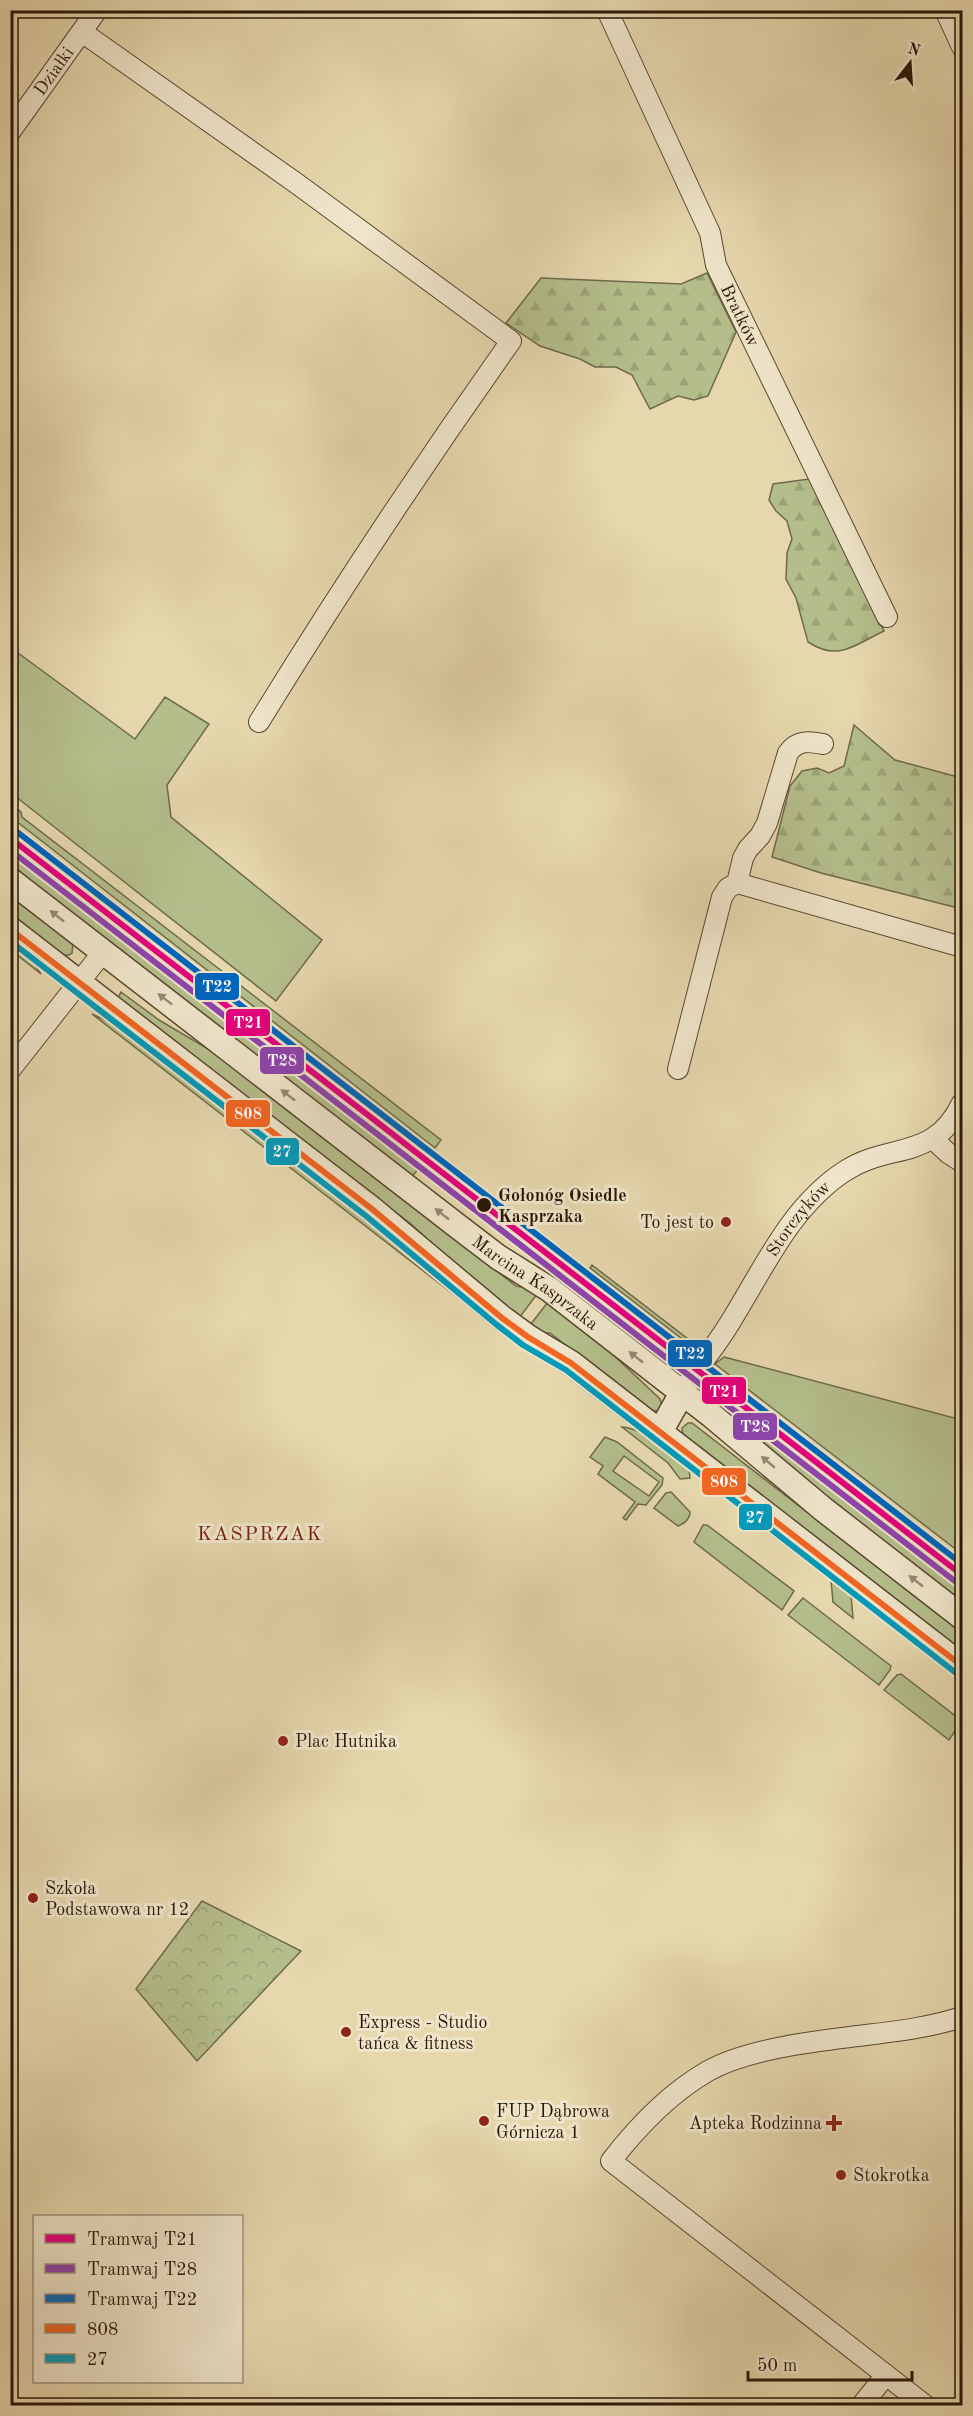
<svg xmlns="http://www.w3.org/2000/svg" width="973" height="2416" font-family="'Old Standard TT',serif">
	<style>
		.grass { fill: #b4be8b; stroke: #6e6a4a; stroke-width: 1.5; fill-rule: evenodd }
		.forest { fill: url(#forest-firs); stroke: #6e6a4a; stroke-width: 1.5 }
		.park { fill: url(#park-crowns); stroke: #6e6a4a; stroke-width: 1.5 }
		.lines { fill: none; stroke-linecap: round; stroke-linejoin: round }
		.minor-casing { stroke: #584731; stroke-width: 22 }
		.tertiary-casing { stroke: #584731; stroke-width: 27 }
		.minor { stroke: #efe5ca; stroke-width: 20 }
		.tertiary { stroke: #efe5ca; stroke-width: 24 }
		.bus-1-casing { stroke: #efe5ca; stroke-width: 10 }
		.bus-2-casing { stroke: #efe5ca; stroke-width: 10 }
		.bus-1 { stroke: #f26522; stroke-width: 6 }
		.bus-2 { stroke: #049aba; stroke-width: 6 }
		.tram-1-casing { stroke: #efe5ca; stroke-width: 10 }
		.tram-2-casing { stroke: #efe5ca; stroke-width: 10 }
		.tram-3-casing { stroke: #efe5ca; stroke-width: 10 }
		.tram-1 { stroke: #e5007d; stroke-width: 6 }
		.tram-2 { stroke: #8e44ad; stroke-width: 6 }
		.tram-3 { stroke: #0065bd; stroke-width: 6 }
		.oneway { fill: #968873 }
		.stop-dot { fill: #291708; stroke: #efe5ca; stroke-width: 2 }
		.poi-dot { fill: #8f2418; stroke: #efe5ca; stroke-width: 2 }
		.labels { text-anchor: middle; stroke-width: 6; stroke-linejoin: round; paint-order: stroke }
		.street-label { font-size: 18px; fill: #291708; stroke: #efe5ca }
		.stop-label { font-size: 18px; font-weight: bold; fill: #291708; stroke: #efe5ca; text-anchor: start }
		.poi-label { font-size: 18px; fill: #291708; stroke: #efe5ca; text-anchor: start }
		.neighbourhood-label { font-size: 20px; letter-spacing: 1.5px; fill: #7a1f14; stroke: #efe5ca }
		.line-badge { stroke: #efe5ca; stroke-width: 2 }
		.badge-label { font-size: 16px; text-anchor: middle; font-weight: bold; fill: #fff }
	</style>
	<defs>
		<pattern id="forest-firs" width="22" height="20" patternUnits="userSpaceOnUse" patternTransform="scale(1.5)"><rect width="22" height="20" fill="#b4be8b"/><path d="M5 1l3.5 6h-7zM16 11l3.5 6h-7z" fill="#9ba376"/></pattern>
		<pattern id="park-crowns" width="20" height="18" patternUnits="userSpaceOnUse" patternTransform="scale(1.5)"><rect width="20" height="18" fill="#b4be8b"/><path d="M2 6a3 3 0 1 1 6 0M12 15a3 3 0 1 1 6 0" fill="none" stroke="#9ba376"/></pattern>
	</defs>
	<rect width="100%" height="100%" fill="#e6d7ad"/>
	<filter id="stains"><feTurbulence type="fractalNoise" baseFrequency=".00333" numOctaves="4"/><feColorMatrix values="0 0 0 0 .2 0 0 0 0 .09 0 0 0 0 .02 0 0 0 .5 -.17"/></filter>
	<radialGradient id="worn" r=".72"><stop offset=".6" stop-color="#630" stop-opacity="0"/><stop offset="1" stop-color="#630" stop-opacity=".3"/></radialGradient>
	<path class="grass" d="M10,647L135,739L165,697L209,724L167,785L171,817L322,940L276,1001L11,793Z
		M11,804L21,812L22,817L441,1140L435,1148L11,817Z
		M10,846L420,1163H424L414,1174L413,1176L11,865Z
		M10,895L73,943L72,953L69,955H63L11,914Z
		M10,944L31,960L41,974L11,950Z
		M121,992L159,1020L215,1053L516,1286L540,1290L517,1321L411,1224L118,998Z
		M92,1014L112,1023L510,1331L506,1335Z
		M592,1265L701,1349L699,1352L590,1268Z
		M578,1283L685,1366L682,1368L575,1286Z
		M551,1298L572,1316L660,1399L662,1406L657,1411L650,1410L550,1333H536L527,1329Z
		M724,1357L962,1420V1554L715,1364Z
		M705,1382L962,1583V1602L702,1400L699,1393Z
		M688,1423H692L962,1632V1651L683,1435L682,1428Z
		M622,1427C643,1427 672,1456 689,1469L690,1478L680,1479L668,1463Z
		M605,1437L617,1442L663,1478L662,1485L646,1505L638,1504L626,1520L623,1518L635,1502L598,1474L603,1466L590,1457ZM624,1456L659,1482L649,1496L613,1471Z
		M671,1492L690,1512C690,1519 684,1524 678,1526L654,1508L666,1493Z
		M703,1525H707L794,1591L782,1610L694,1542Z
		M831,1580L851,1595L853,1618L833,1602Z
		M803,1598L891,1666L890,1670L879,1685L788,1615Z
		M901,1674L962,1721L949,1740L884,1690L897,1675Z"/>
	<path class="forest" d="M707,273L736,332L708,396L694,400L678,396L650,409L632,375L616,367H595L580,359L540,346L506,323L541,278L681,284Z
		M809,479L884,631C854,645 839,662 808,642L796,598L786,579L787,553L792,539L787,521L776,511L769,500L773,484Z
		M854,725L895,760L962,778V909L821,873L772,857L790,786L802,771L817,768L829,773L844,766Z"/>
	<path class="park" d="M202,1901L301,1951L197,2061L136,1989Z"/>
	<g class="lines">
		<g class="minor-casing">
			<g id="minor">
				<path id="s1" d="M607,10L710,233L716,265L887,617"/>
				<path d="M945,10L962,47"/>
				<path d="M82,32L296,183L511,341C423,465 339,592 259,722"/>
				<path id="s2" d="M10,132L97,10"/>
				<path d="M737,883L962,947"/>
				<path d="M678,1069L722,897L728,888L737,883L743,858L748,849L760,836L767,823L788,753C797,740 809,741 823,744"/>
				<path d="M10,1070L103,952"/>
				<path d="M933,1139L948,1153L962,1162"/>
				<path id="s3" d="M682,1393C697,1368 716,1346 731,1321C764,1268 791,1206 845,1171C889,1142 934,1162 962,1103"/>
				<path d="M861,2406L886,2375"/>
				<path d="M926,2406L611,2161C638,2126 670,2093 708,2071C746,2050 808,2042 850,2037C889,2032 925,2029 962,2017"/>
			</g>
		</g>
		<g class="tertiary-casing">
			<g id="tertiary">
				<path id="s4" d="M10,880L460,1228L498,1257L549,1289L711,1415L823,1509L962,1617"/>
				<path d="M10,929L372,1209L502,1318L528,1337L571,1363L962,1666"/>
				<path d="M660,1432L682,1393"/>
			</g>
		</g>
		<use href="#minor" class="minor"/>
		<use href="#tertiary" class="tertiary"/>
		<g class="bus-1-casing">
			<path id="bus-1" d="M10,929L372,1209L502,1318L528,1337L571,1363L962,1666"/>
		</g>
		<g class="bus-2-casing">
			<path id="bus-2" d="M10,941L366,1216L497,1325L523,1345L566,1370L956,1673"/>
		</g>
		<use href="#bus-1" class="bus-1"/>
		<use href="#bus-2" class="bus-2"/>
		<g class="tram-1-casing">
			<path id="tram-1" d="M10,838L962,1575"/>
		</g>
		<g class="tram-2-casing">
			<path id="tram-2" d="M10,850L956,1582"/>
		</g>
		<g class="tram-3-casing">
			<path id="tram-3" d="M16,831L962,1564"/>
		</g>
		<use href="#tram-1" class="tram-1"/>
		<use href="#tram-2" class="tram-2"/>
		<use href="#tram-3" class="tram-3"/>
	</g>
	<defs><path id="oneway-solid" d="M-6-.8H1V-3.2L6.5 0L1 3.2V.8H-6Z" transform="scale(1.5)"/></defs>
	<g class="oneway">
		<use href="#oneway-solid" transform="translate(57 916) rotate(-142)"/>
		<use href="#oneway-solid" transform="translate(165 999) rotate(-142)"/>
		<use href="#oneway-solid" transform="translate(288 1095) rotate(-142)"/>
		<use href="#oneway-solid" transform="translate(442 1214) rotate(-142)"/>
		<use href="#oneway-solid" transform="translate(636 1357) rotate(-142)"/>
		<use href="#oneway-solid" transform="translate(768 1462) rotate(-140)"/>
		<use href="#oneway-solid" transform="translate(916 1581) rotate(-142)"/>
	</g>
	<circle class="stop-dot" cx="484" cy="1205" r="8"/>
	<g class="poi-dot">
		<circle cx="726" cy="1222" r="6"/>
		<circle cx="283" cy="1741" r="6"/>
		<circle cx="33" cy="1898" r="6"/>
		<circle cx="346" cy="2032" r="6"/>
		<circle cx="484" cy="2121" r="6"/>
		<path d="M831 2114h6v6h6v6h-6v6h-6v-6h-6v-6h6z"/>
		<circle cx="841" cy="2175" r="6"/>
	</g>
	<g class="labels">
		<g class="street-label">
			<text dy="6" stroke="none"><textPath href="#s2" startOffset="75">Działki</textPath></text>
			<text dy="6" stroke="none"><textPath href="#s1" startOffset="334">Bratków</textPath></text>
			<text dy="6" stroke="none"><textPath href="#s3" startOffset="210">Storczyków</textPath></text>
			<text dy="6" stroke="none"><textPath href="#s4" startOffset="662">Marcina Kasprzaka</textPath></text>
		</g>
		<g class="stop-label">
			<text x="498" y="1201">Gołonóg Osiedle<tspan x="498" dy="21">Kasprzaka</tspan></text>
		</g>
		<g class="poi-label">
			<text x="714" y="1228" text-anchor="end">To jest to</text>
			<text x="295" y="1747">Plac Hutnika</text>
			<text x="45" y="1894">Szkoła<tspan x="45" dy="21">Podstawowa nr 12</tspan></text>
			<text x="358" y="2028">Express - Studio<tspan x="358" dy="21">tańca &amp; fitness</tspan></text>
			<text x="496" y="2117">FUP Dąbrowa<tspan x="496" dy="21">Górnicza 1</tspan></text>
			<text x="822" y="2129" text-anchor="end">Apteka Rodzinna</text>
			<text x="853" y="2181">Stokrotka</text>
		</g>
		<g class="neighbourhood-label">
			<text x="260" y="1540">KASPRZAK</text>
		</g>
	</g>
	<g class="line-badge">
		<rect x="194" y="972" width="46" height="29" rx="6" fill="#0065bd"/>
		<rect x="225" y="1008" width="46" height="29" rx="6" fill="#e5007d"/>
		<rect x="259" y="1046" width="46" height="29" rx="6" fill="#8e44ad"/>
		<rect x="225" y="1099" width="46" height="29" rx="6" fill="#f26522"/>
		<rect x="265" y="1137" width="35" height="29" rx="6" fill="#049aba"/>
		<rect x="667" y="1339" width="46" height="29" rx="6" fill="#0065bd"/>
		<rect x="701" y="1376" width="46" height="29" rx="6" fill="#e5007d"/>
		<rect x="732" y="1412" width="46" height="29" rx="6" fill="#8e44ad"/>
		<rect x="701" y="1467" width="46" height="29" rx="6" fill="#f26522"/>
		<rect x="738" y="1503" width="35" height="28" rx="6" fill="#049aba"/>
	</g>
	<g class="badge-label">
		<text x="217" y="992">T22</text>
		<text x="248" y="1028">T21</text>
		<text x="282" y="1066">T28</text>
		<text x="248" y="1119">808</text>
		<text x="282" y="1157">27</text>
		<text x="690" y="1359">T22</text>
		<text x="724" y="1397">T21</text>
		<text x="755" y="1432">T28</text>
		<text x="724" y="1487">808</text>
		<text x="755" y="1523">27</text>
	</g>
	<rect width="973" height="2416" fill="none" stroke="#e6d7ad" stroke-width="36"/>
	<rect x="12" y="12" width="949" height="2392" fill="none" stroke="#291708" stroke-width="3"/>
	<rect x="18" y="18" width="937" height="2380" fill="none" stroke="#291708" stroke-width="1.5"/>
	<rect x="33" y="2215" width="210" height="168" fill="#efe5ca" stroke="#a0937c" stroke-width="1.5"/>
	<rect x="45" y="2234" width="30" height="9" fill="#e5007d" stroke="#a0937c" stroke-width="1.5"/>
	<text x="87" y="2245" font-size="18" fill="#291708">Tramwaj T21</text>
	<rect x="45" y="2264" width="30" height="9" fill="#8e44ad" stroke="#a0937c" stroke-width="1.5"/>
	<text x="87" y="2275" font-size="18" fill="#291708">Tramwaj T28</text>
	<rect x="45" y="2294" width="30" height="9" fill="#0065bd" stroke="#a0937c" stroke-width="1.5"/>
	<text x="87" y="2305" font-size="18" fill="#291708">Tramwaj T22</text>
	<rect x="45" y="2324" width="30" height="9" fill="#f26522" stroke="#a0937c" stroke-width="1.5"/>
	<text x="87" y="2335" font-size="18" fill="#291708">808</text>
	<rect x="45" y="2354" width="30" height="9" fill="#049aba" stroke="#a0937c" stroke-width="1.5"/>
	<text x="87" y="2365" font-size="18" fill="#291708">27</text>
	<g transform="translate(910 63) rotate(17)" stroke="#efe5ca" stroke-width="4.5" paint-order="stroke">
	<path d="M0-4.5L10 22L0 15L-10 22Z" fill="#291708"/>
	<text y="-9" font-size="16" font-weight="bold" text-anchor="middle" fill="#291708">N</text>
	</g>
	<path d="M748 2371v9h164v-9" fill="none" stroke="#291708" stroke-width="3"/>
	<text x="757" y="2371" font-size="18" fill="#291708" stroke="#efe5ca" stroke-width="4.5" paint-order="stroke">50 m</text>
	<rect width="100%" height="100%" filter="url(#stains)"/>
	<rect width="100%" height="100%" fill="url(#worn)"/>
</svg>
